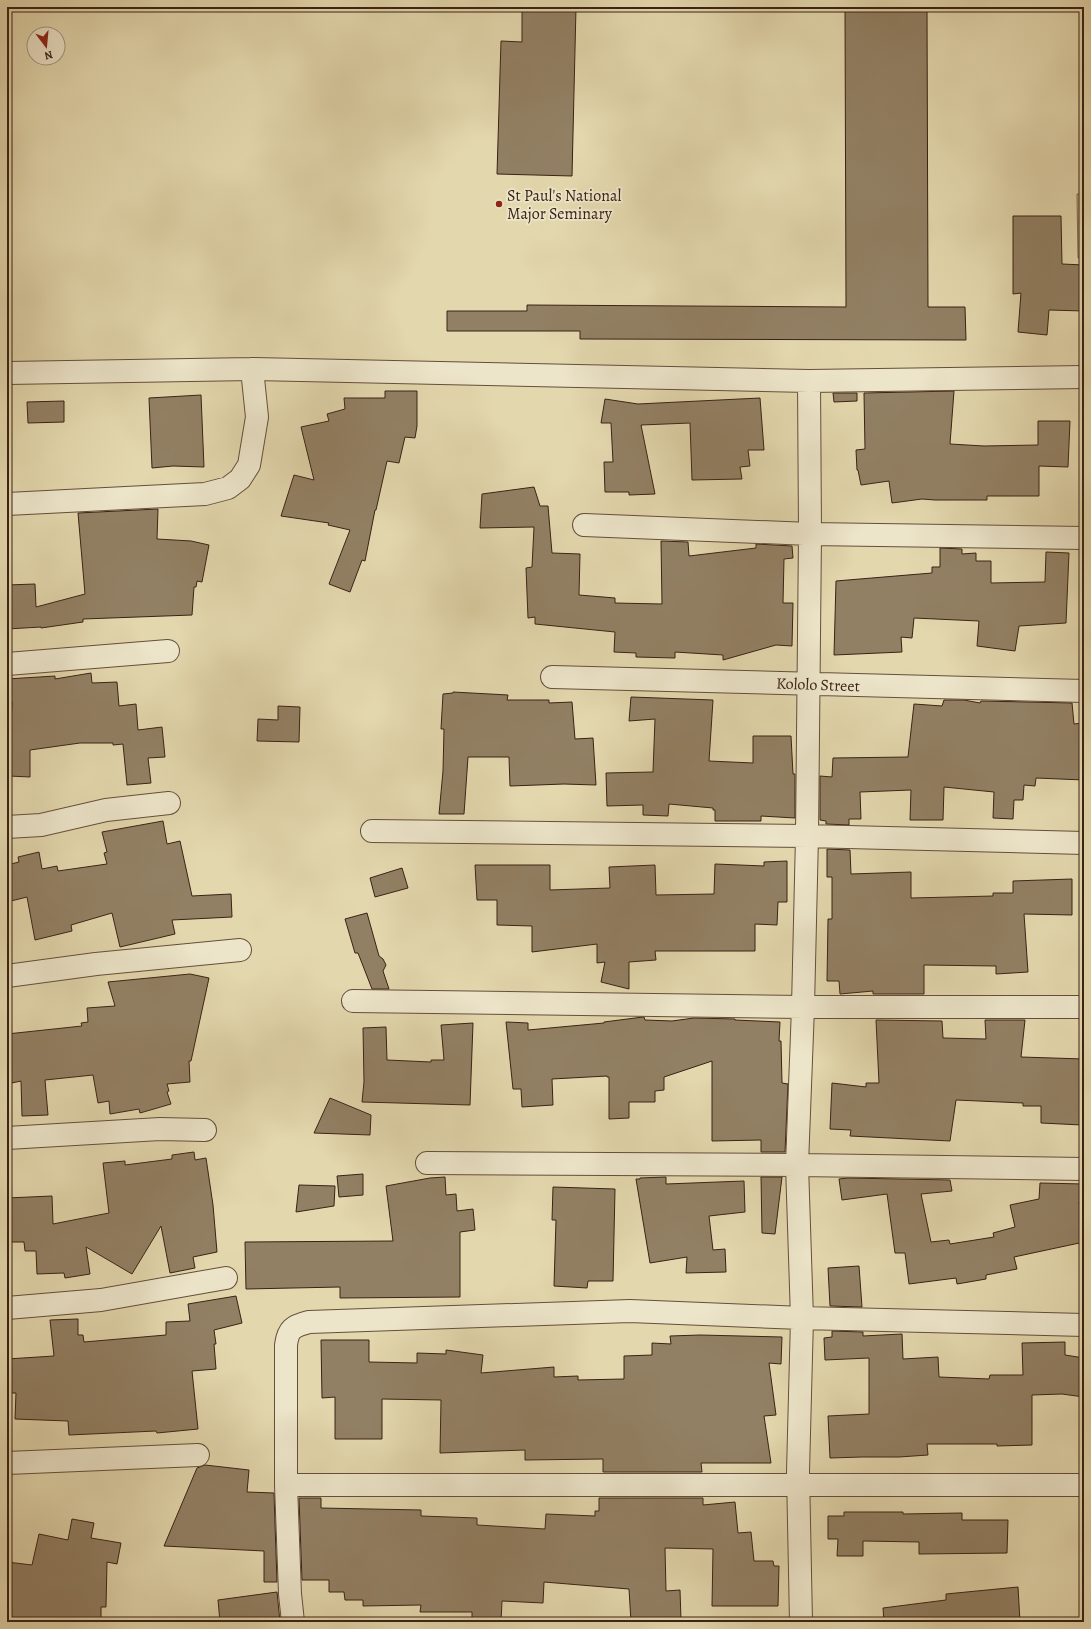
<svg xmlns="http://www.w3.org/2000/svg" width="1091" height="1629" font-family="Alegreya,serif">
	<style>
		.green { fill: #c6b893; stroke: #806d54 }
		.building { fill: #928064; stroke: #3a2215 }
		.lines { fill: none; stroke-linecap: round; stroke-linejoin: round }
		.street-casing { stroke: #644f3b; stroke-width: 24 }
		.street { stroke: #ede5ca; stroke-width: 22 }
		.poi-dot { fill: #8f2418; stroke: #ede5ca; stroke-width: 1.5 }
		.labels { text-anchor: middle; stroke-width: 3.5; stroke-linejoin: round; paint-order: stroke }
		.poi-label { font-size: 16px; fill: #3a2215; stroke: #ede5ca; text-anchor: start }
		.street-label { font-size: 16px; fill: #3a2215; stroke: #ede5ca }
	</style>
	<rect width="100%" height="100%" fill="#e3d7ad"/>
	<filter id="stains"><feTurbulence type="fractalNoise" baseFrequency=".005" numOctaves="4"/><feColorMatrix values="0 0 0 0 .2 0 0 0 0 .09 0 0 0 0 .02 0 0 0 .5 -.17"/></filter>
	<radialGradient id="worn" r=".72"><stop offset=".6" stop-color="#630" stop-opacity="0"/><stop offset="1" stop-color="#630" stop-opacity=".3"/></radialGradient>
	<path class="green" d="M1077,194H1084V258H1078Z"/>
	<path class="building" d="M522,7H576L572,176L497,174L501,41L522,42Z
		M845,7H927L928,307H965L966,340L580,339V331H447V311H527V305L846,307Z
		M1013,216H1061L1062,264L1084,265V311L1049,310L1047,335L1018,332L1021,293L1013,294Z
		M385,391H417V426L415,438L405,437L399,463L387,461L376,510H375L365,561L362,560L350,592L329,584L350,530L328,525L329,523L281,516L294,475L314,480L301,427L329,421L327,414L345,409L344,398H385Z
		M954,391L950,444L984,446L1038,445V421H1070L1068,467L1039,466V496H987V500H935L922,499L892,503L889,481L861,485L858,470H857L856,450L865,449L864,393Z
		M833,393H857V401L834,402Z
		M201,395L204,467L173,466L152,468L149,398Z
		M760,398L764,450H748L750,466L740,467L742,479L692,480L690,423L641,425L655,494L629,495V492H605L604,462H613L611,423H601L605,399L638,404Z
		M64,401V422L28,423L27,402Z
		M534,487L540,506H548L552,553L580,554L579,595L615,598V603L662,604L661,541L688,542L689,556L756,548V544L792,546L793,558L784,559L783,603H793L792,646L776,645L723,660V655L675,652V658L636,657V653L614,652L615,632L535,624V617L528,618L526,568L532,567L534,527L480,528L482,494Z
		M158,509L157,539L191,541L209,545L202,582L197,581L196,587H194L192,615L83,619V622L41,628V627L7,629V585L35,584L36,607L85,594L78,513Z
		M940,548L962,549V554L976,553V561H991V583L1045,582L1046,552L1069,553L1066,623L1019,626L1015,651L977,646L979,621L914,618L912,638L901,637L902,652L834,655L836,581L932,573V567H940Z
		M91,673L92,683L117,682L119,706L136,704L138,730L162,727L165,757L148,758L151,783L127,785L123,744L113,745V743H80L30,750V777L9,776L12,702H7V679L55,676V679Z
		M453,692L508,695L507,700H549V703L572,702L575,739L593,738L596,785L564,784L510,786L509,757H468L464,814H439L443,771L444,729H441L443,694L453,693Z
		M631,697L713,700L709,761L753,763V736H791L793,774H795V818L761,816V821H715V810H713V808L669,804L668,816L643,815V805L607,806L606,773L653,772L655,719L629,721Z
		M944,700H964L980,703L981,701L1072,703L1074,724L1084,723V780L1036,778L1035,786L1024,785L1023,800H1014L1013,819L993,818L994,792L944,787L943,820H910L911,790L860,792L861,819H849V825L826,824V821L820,820V776L832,777L833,758L908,757L914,704L942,706Z
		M278,706L300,707L299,742L257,741L258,719L278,720Z
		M163,821L167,844L180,841L192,896L231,894L232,917L172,920L175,934L120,947L112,913L71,925L72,931L35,940L27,897L7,902V865L19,862L18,857L39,852L42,869L57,866L58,871L107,864L104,853L107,852L102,832Z
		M827,849L850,850L851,874L911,872V898L993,896V893H1013V881L1072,879V915L1024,914L1028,972L996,974V966L924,965V994H873V991L840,994L839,981H827L828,919H832V877H827Z
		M787,861V902H778L777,925L755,924V951H655L656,960L629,962V989L601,982L605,962L597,963V944L532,952V926L497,925V900H477L475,865H550V890L610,888L609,867L655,865L656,895L714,894L715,864L764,866V862Z
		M402,868L408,888L375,897L370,878Z
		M367,913L379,956L383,959L386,965L383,971L389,989H372L358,953H355L345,919Z
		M190,974L209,978L191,1061H189L190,1082L167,1084L169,1091L167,1092L171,1104L140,1113L139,1109L110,1114L109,1101L98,1103L93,1075L45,1080L48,1115L22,1116L21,1081L7,1084V1034L82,1026L81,1023L88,1022L87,1008L115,1006L108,982Z
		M643,1017H644L645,1020L672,1021L694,1018L735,1019V1020L780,1022L779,1041H781L782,1083L788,1084L785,1152H761V1140L712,1141V1061L664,1077V1090L655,1091V1102H629V1118L609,1119V1077H607V1076L552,1079L553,1105L522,1107L521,1089H513L506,1022L528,1023V1030L604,1023V1022Z
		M876,1020L942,1021L943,1038L986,1039L985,1020H1025L1021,1057L1084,1059L1082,1125L1041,1123V1106H1023V1103L956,1100L950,1141L850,1136L851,1130L830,1129L832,1083L866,1087V1083H879Z
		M473,1023L470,1105L362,1102L364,1082L363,1028L386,1027L387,1060L431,1062V1060H444L441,1025Z
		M330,1098L371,1115L370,1135L314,1133Z
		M194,1152L195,1160L206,1158L213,1205L217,1252L193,1257L195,1268L170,1273L161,1226L132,1274L86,1247L90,1274L65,1278L64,1273L37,1274L36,1251H25L24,1242H7V1198L52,1196L53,1224L109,1213L103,1163L125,1161V1165L172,1159V1155Z
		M363,1174V1195L339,1197L337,1176Z
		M445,1177L446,1195L456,1194L457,1211L473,1209L475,1230L460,1232V1297L340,1298V1287L246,1289L245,1242L393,1241L386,1186L430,1178Z
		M666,1177V1184L744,1181L745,1212L709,1216L713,1250L725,1249L726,1272L686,1273L687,1257L650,1263L636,1179H640V1178Z
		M761,1177H782L775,1234L762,1233Z
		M848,1178L950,1180L952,1191L921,1194L931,1242L949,1240L950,1244L994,1237L993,1233L1015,1227L1010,1205L1039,1199L1040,1183L1083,1184L1079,1204H1084V1242L1014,1257L1017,1269L986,1275V1279L957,1284L956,1278L909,1284L905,1253H895L887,1194L842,1200L839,1179Z
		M299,1185L335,1186L334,1206L296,1212Z
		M553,1187L615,1189L613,1281H588L587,1288L554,1286L556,1220H552Z
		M859,1266L862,1307L830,1306L828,1268Z
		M236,1296L242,1323L214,1330L216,1344H214L216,1369L192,1371L198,1429L157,1433L156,1431L69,1435L68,1421L15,1419L16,1393H7V1359L54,1356L50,1320L78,1319V1335H83L84,1342L166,1335V1322L190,1321L188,1304Z
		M832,1331L863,1332V1336L902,1334L903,1359L938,1357L939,1377L989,1379L990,1375H1023L1022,1343L1065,1342V1355L1084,1358V1397L1062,1394L1032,1395V1445L997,1446V1444H927L928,1455L899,1457H862L830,1458L828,1416L869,1414V1358L825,1360L824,1338L832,1337Z
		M700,1335L782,1337L781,1364L769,1363L776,1415L764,1416L771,1463H701L702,1472H603V1459L525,1460V1450L440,1453L441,1400L382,1399V1439H335V1397L322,1398L321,1340H369V1362L417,1363V1353L446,1354V1350L483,1355L481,1373L554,1367V1377L578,1376V1380L624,1379V1356L652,1355V1343L671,1344L670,1336Z
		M205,1465L249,1470L247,1492L274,1493L277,1582H264V1551L164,1546L197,1468Z
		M299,1498H321V1508L421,1510V1516L477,1518V1525L545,1529L546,1514L595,1516V1511H599V1498H703V1505L735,1502L738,1533L751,1532L754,1561H773L774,1566H779L778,1606H712L713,1549L665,1548L666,1591L680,1590L681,1620L631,1622L629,1589L544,1582L543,1603L502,1601L501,1622L472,1621V1612H420L421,1605L363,1606V1600H345L344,1592H329V1580H302Z
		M844,1512H903V1514L962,1513V1520H1008L1007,1553L919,1554V1542L863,1541V1556H837L838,1539H828V1516H844Z
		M72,1519L94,1523L91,1538L121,1543L117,1564L107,1562L106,1607H101V1619L54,1618L53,1622H7V1562L32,1565L39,1534L68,1540Z
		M1018,1587L1020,1622H884L883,1608L946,1600V1594Z
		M277,1592L280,1622H220L218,1600Z"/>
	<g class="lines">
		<g class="street-casing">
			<path id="street" d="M7,373L252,369L809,381L1084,377
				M7,504L205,494L228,488L240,479L249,465L257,417L252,369
				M584,525L810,534L1084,538
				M7,664L168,651
				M552,677L1084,691
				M7,827L41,825L106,810L169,803
				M372,831L807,836L1084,843
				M7,976L96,964L240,950
				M353,1001L803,1007H1084
				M7,1138L160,1129L205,1130
				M427,1163L797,1165L1084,1169
				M7,1308L101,1300L226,1278
				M7,1463L198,1455
				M286,1485H1084
				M293,1622L290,1594L286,1485V1345C288,1329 293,1326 309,1322L630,1311L802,1318L1084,1325
				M801,1622L798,1472L802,1318L797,1165L803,1007L807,836L810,534L809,381"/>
		</g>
		<use href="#street" class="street"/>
	</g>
	<circle class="poi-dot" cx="499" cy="204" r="4"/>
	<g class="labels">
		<g class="poi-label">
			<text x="507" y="201">St Paul's National<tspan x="507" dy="18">Major Seminary</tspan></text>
		</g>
		<g class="street-label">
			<text transform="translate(818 684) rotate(2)" y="6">Kololo Street</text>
		</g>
	</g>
	<rect width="1091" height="1629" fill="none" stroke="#e3d7ad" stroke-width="24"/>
	<rect x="8" y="8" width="1075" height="1613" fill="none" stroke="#3a2215" stroke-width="2"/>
	<rect x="12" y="12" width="1067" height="1605" fill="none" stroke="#3a2215"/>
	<g transform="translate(46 46) rotate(164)"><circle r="19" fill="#ede5ca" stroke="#a59782"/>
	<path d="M0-3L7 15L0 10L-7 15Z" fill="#8f2418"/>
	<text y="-6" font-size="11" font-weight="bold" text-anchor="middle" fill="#3a2215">N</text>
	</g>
	<rect width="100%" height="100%" filter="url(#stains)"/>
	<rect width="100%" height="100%" fill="url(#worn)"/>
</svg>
